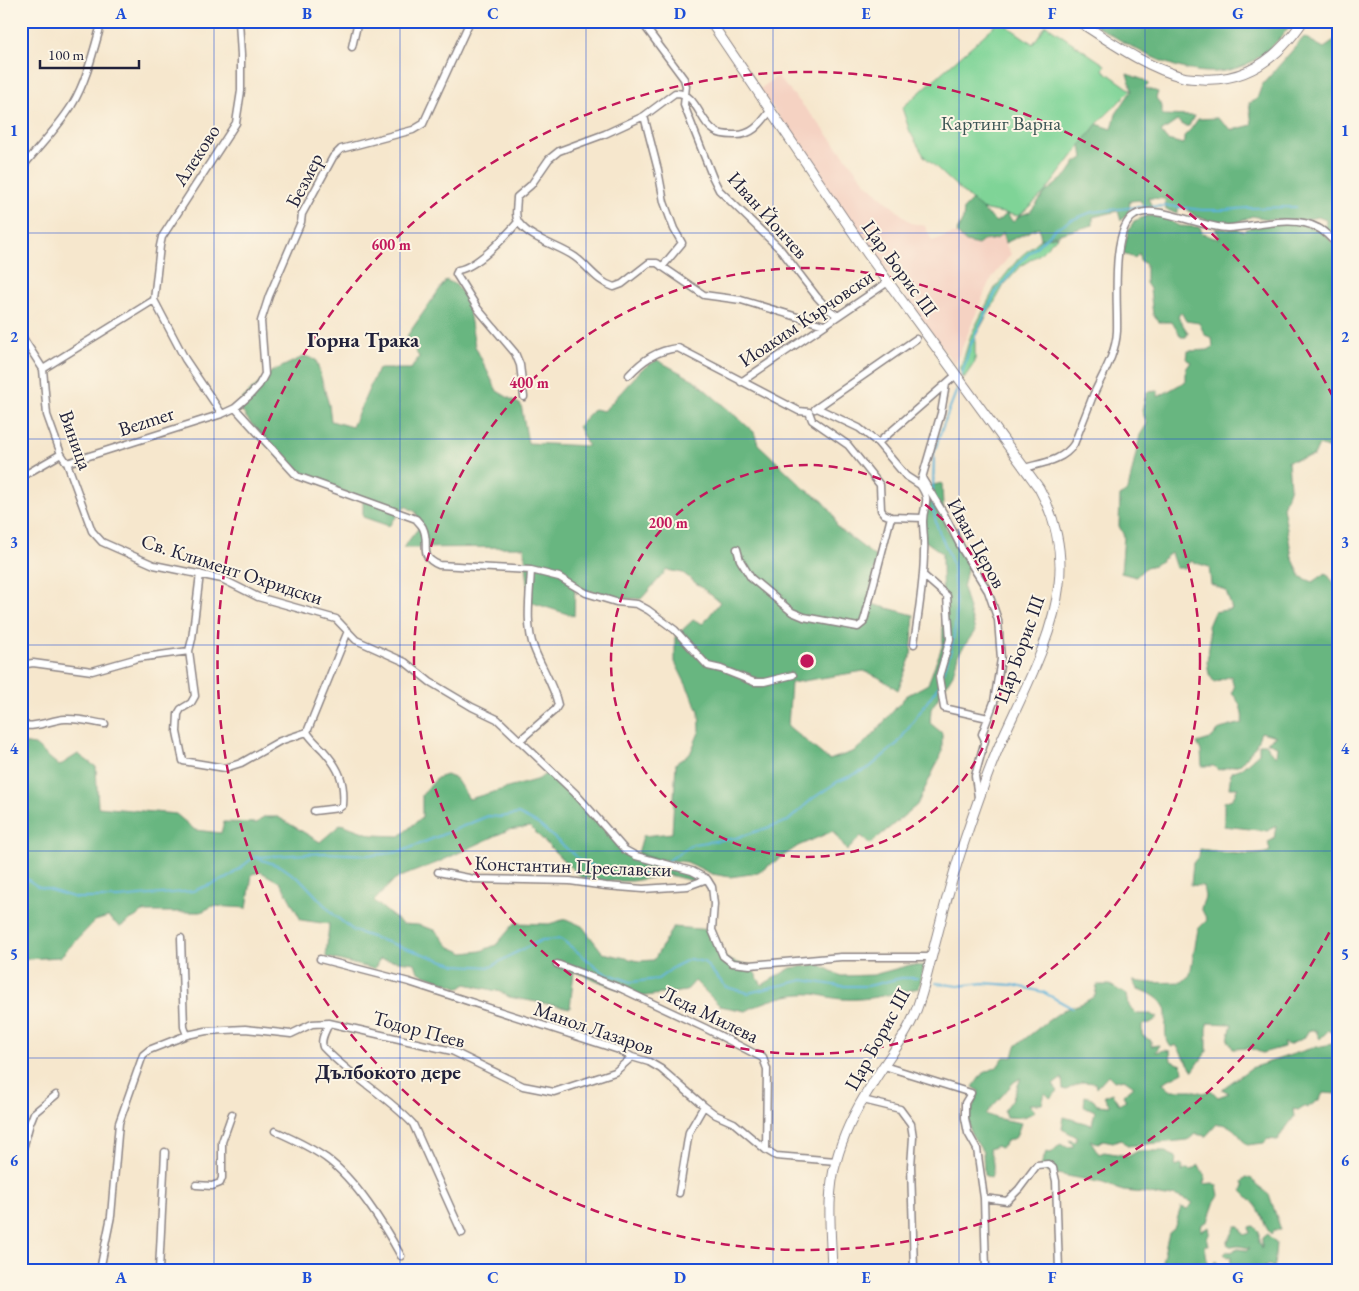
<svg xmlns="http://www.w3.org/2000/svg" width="1359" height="1291" font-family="'EB Garamond',serif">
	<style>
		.built { fill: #f5d2c2 }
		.green { fill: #7fd497; stroke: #507b69 }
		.forest { fill: #67b680; stroke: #446c5e }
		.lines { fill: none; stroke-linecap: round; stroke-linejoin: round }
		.stream { stroke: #5cb2d9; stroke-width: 2 }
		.street-casing { stroke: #8c8484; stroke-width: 9 }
		.secondary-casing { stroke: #8c8484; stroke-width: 11 }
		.street { stroke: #fff; stroke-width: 6 }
		.secondary { stroke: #fff; stroke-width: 9 }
		.grid { fill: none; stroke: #1d4ed8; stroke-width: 1; stroke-opacity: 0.55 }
		.ring { fill: none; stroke: #c2185b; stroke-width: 2.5; stroke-dasharray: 9 6 }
		.labels { text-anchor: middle; stroke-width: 4; stroke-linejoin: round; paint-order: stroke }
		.park-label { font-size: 20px; fill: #3e5757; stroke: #fcf5e5 }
		.street-label { font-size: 20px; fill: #22223b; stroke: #fcf5e5 }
		.neighbourhood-label { font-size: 21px; font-weight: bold; fill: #22223b; stroke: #fcf5e5 }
		.centre { fill: #c2185b; stroke: #fcf5e5; stroke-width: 2.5 }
		.ring-label { font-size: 15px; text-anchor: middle; font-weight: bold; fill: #c2185b; stroke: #fcf5e5; stroke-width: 4; stroke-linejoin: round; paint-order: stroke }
		.neatline { fill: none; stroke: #1d4ed8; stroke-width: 2 }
		.grid-label { font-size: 16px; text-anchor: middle; font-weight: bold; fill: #1d4ed8 }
	</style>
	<rect width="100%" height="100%" fill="#fcf5e5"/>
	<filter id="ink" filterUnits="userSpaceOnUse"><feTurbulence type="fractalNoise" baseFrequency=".02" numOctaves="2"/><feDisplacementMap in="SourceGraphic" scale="10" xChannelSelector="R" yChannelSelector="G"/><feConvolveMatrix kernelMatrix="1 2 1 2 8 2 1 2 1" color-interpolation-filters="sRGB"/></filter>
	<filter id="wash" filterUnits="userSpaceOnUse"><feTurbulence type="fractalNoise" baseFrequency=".0096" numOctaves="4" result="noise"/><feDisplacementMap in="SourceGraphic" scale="20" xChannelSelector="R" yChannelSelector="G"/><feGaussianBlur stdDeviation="1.12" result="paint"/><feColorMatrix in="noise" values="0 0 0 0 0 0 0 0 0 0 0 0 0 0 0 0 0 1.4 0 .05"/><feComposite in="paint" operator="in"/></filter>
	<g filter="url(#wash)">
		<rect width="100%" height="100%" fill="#f6e7cd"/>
		<path class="built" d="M777,76L821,126L866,183L911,223L925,226L932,241L956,233L966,242L997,239L1003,231L1005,243L1011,254L989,282L955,365L827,189L760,89Z"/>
		<path class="green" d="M1000,21L1033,44L1046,25L1105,65L1103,70L1131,90L1097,124L1045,192L1019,216L981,209L924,156L910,132L902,108Z
			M1058,236L1040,254L1022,265L1004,285L975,337V362L964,378L960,370L971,335L995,288L1019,258L1041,239Z"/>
		<path class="forest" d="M1089,21H1293C1234,109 1160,66 1089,21Z
			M1338,34V242L1325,229L1326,220L1318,217L1302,220L1269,219L1252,216L1236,223L1219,224L1195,216L1184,207L1178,208V213L1166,210L1165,199L1148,198L1152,207L1145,209L1140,200L1130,201L1129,211L1121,221L1118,211L1093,217V225L1041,239L1039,227L1005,243L1003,232L997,239L983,241L978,245L966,242L956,233L963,219L964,208L972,200L996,222L1007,214L1013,222L1019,216L1030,212L1045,193L1067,175L1076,162L1083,158L1081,145L1097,124L1112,129L1116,114L1132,90L1127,74L1144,80L1149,84L1145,88L1158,92L1156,98L1162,106V115L1194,116L1189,126H1185L1177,121L1161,132L1167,140L1184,144V136L1191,129L1198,119L1217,118L1232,130L1252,125L1249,103L1257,99L1262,85L1304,37L1324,48L1334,41Z
			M1147,216H1161L1179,226L1200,227L1202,233L1214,238H1220L1215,228L1237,229L1243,231C1260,220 1298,221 1316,229C1324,233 1331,241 1338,247V449H1330L1319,445L1314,456L1288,461L1290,487L1283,507L1292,557L1301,577L1313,582L1326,573L1338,588V1027L1332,1033L1329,1030L1320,1039L1316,1031L1309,1030L1304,1038L1289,1045L1284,1043V1047L1262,1053L1250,1048L1233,1049L1228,1040L1232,1024L1207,1023V1051L1193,1071L1176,1045L1171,1047C1162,1036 1167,1025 1166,1013C1165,1000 1148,991 1137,989L1133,981L1150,983L1182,982L1190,975L1198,929L1207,920L1201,908L1205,897L1203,886L1191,885L1193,863L1199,856L1200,849C1218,851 1255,859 1270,851L1268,842L1274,839L1276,826L1268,831L1224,826V802L1232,799L1238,788H1229L1231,772L1242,768L1259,753V744H1267L1269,750L1276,756L1277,746L1267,742L1276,736L1261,732L1256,745L1241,764L1218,770L1214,766H1202L1201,751L1197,743L1210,739L1220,729L1242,723C1244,713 1239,699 1231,693L1234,688L1231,676L1214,682L1209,674L1207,662L1210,639L1208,626L1214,612L1232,609L1226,591L1211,584L1209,567L1190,561L1185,568H1176L1171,553L1155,565L1146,567L1136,577L1121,573L1124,536L1119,526L1120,496L1128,490L1140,435L1147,424L1142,410L1147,392L1158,391V397L1186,381V369L1191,362L1187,360L1188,351L1208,350L1213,347L1212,338L1205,335L1199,323L1186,321L1181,312L1178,317L1188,333L1186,337H1181L1172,322H1159L1153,315L1150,289L1146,283V264L1140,261L1139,253L1135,258L1123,254L1128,232L1134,221Z
			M446,280L456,285L467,299L475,346L497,391L521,405L528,443L588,446L578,426L594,409L604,411L642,369L657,360L694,380L754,432L758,444L805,489L823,501L833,514L837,527L877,558L868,603L914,615L911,656L898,690L878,677L864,671L791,683L788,726L829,760L855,751L871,737L906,696L928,684L943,644L942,553L924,540L925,487L942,483L943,507L946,528L969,559L963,588L975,631L958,655L953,674L931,709L930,723L942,733V753L917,805L870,844L861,836L847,851L833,831L798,846L758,873L730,877L712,874L687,862L655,859L638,853L643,836L672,833L676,763L690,754L700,730L699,711L675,662V637L693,620L703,624L720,602L683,573L667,570L641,599L616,598L575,587L574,616L530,602L524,547L403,548L420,526L416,512L405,506L389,526L363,517V498L324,485L280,458L266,444L238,406L242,399L271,372L305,356L316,360L329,405L331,421L352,427L378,369H411L419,357L407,336Z
			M21,743L35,745L59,766L78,754L96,767L98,807L176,814L195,830L221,833L224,822L257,823L263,817H278L320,842L341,824L372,835L400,836L422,817V795L437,778L446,775L456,779L469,799L539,779L549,771L625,850L702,875L693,881L669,875L632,881H605L580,877L530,827L508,830L439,862L395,879L374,901L402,924L418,925L435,930L450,947L464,953L481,951L496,945L515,923L549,924L566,919L582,926L603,953L639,961L654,960L673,927L712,930C723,956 720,961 750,965L762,985L791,968L818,964L841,976L873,975L910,965L924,966L919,988C894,993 869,1001 843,999C833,999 823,995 813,994C793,992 763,1001 746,1011L720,1006L695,981L686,991L637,997L574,971L570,1008L509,997L501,992L466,984L460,988L418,972L415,963L380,959L374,969L326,957L329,924L301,920L281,883L261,872L252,874L247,908L213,906L201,912H143L120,927L108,917L95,921L60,957L26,959L21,952Z
			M1097,985H1110L1127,995L1129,1006L1137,1014H1151L1158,1018L1150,1023L1142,1025V1035L1151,1041V1046L1159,1045L1156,1052L1164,1050L1170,1051L1171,1061L1182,1065L1183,1072L1162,1083L1170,1090H1192L1203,1093L1211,1090L1218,1097L1229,1093L1222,1089L1251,1068L1312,1048L1336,1043L1338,1041V1094L1323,1093L1320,1099L1307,1108L1304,1106L1298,1110L1293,1109L1294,1117L1277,1140L1268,1139L1264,1143L1247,1145C1238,1134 1232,1123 1217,1124L1206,1136L1195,1134L1188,1140L1127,1146L1120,1139L1113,1142L1103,1140L1098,1143L1090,1140L1099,1154L1104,1152L1129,1156L1138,1151H1163L1176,1157L1175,1166L1181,1164L1183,1166L1182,1172L1186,1169L1192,1170L1199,1165L1206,1179L1204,1184L1213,1183L1217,1186L1219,1195L1215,1201L1208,1221L1202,1224L1201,1231L1209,1227L1210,1233L1207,1237L1209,1246H1205L1208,1266L1217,1261L1220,1266L1215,1270H1157L1162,1262L1169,1233L1174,1229L1181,1207L1187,1209L1193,1203L1174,1195L1166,1197L1145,1193L1123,1191L1103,1183L1047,1172L1041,1166L1046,1152L1051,1153L1060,1144L1067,1147L1074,1146L1069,1140L1075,1142L1077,1137L1062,1129L1064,1117L1092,1125L1095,1111L1084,1106L1085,1096L1092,1098L1097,1105L1110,1106L1104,1096L1112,1093L1119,1104L1126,1101L1123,1095L1134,1086L1124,1079L1114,1081L1108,1075L1096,1088L1095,1083L1082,1082L1066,1090L1063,1089L1062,1078L1053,1085L1058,1091L1050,1098L1045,1093L1042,1104H1029L1035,1111C1027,1118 1017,1118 1006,1117L1004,1111L1012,1100L1021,1078L1014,1082L986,1114L995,1118L1021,1123L1016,1137L1005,1142L1004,1146L1000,1148L997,1146L989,1149C993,1160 995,1168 991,1178L984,1175L983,1152L970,1132L968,1119L979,1091L973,1087L982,1074L997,1067L1004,1057H1013L1016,1046L1045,1023L1063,1010L1083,1003L1095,996Z
			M1246,1177L1252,1179L1257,1185L1269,1194L1281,1230H1274L1271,1234C1265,1227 1264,1222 1261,1214C1257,1205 1249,1198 1242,1191L1244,1187L1242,1182Z
			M1236,1226H1240L1244,1235L1250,1233L1249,1227L1254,1226L1259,1231V1243L1262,1248V1238L1267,1234L1276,1243L1274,1268L1269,1265L1265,1266L1267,1270H1229L1231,1256L1227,1257L1224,1254L1226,1251L1231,1252L1238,1249L1247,1250L1250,1248L1238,1246L1232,1247L1227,1244Z"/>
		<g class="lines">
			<path class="stream" d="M961,377L971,344L996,292L1021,261L1055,229L1069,221L1092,212L1137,207L1170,206L1202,210H1225L1248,208L1296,207
				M933,492L934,453L943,426L959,384
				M933,502C934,529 943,536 951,560C954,567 953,575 954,583C958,616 956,642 943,673
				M256,857L324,853L374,855L400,852L488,816L501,817L518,814L538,824L581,861L612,874L650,873L662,865
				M666,862L693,844L736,838L788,821L812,799L837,782L869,768L898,743L939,685
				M21,875L37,886L76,898H119L193,891L228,878L254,857L282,867L302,881L334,915L354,931L456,965L491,967L511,955L542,940L561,939L603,972L631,982L658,979L674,967L690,959L704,962L726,987L748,993L803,980L840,986H868L901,978H917
				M936,983L958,986L983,983L1013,985L1043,992L1072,1008"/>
		</g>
	</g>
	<g filter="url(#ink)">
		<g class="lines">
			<g class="street-casing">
				<path id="street" d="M641,21L684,79L686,86L684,105L713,178L719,190L781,250L817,297L828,309L838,316
					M352,47L358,21
					M770,111C760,125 751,136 734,135C728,135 720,135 715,131C699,122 697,92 675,93L644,116L605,134L559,151L549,159L531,185L517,197C517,205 514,217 519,223C532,240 558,245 575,257C589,267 597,282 614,287L622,284L649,263H657L704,295L741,300L824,325
					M644,116L658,170L664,202L674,229L682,243L662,267
					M21,169C38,147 58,128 72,105C87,80 94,49 102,21
					M518,222C505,237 477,267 458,270L456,274L478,309L515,353L520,365L524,397
					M154,300L160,246L162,237L236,123L241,91V55L239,21
					M154,300L185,359L222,414
					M21,335L43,369L47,415L61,454L67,463L92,531L102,542L154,565L222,579L258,597L336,619L356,640L405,662L430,682L472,707L497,719L575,793L625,850L636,856L692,871L707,879L712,887L714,904L712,930L723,956L732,963L750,965L841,957H931
					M43,369L154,300
					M629,375C643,360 657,350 678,348L799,411L809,412
					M741,382L888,282
					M235,408L297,476L416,519C418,522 422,525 423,528C431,545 417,556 439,565L531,570L559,577L586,593L616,602L637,604L648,610L675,630L708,666L721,669L754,682H764L793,675
					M817,408L859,428L878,443L906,476L920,485
					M815,409L916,339
					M809,412L812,420L848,445L880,485L881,510L884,514L891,517L923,518
					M878,443L956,375
					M67,463L222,414L235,408L250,395L259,385L265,374L261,321L269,296L301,222L302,214L333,157L341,149L413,130L423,124L470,21
					M1024,468C1042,463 1063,461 1074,444C1080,429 1086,414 1092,398C1101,377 1116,355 1117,331C1118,305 1110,228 1135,215C1156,203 1204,229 1228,228C1255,227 1293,214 1318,228C1325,231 1332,240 1338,245
					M21,477L61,454
					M922,478L944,514L963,551L988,591L998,620L1001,659L994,702L982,734L985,740L975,776L978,797
					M737,549L740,560L751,578L792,612L804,617L858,627L863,623L865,617L891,517
					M200,574L192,639L189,651L195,696L191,703L181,709L178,714L177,732L183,761L225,768L241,763L280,741L307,732
					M923,575L947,596L950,639L939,677L944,708L988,718
					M914,644C918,614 924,583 924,552C925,542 923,531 923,521C923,504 932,502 920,485L941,413L946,384
					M21,665L33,663L92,671L138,658L189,651
					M21,725C37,728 50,720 65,719C78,718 92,722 105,724
					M519,741L555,710L558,705C554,685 541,667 534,648C525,626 530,594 531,570
					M314,811L339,808L343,805C345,781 339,768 323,750C317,744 311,739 307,732L348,631
					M438,872L474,879L570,881L606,886L643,889L688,886L707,879
					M181,938L184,1027L187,1035
					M320,959L409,982L619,1050L632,1057L649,1062L661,1069L704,1106L716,1115L734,1123L766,1150L776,1156L836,1161
					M557,964L620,988L705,1028L763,1058L767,1069L766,1150
					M329,1023C326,1031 320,1039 323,1047C350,1076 386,1095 413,1124L462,1233
					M884,1066L971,1093L965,1103V1118L968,1133L977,1149L984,1198L986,1270
					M863,1100L900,1109L911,1124L913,1137L911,1166L914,1270
					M275,1131C293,1139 310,1147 326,1158C355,1179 384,1225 401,1256
					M21,1156L30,1123L34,1113L56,1095
					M196,1185L212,1186L220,1183L222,1178V1142L232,1114
					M679,1193L689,1132L704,1106
					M984,1198L1007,1201L1019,1189L1037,1165L1048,1164L1053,1168L1056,1181L1059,1270
					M100,1270L111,1216L119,1123L143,1055L149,1050L187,1035L206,1031L245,1029L291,1034L312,1024L329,1023L452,1051L523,1086L554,1092L615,1072L632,1057
					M159,1270L165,1152"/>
			</g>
			<g class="secondary-casing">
				<path id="secondary" d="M710,21L867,253L1039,488C1055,517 1063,551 1059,584C1053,639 1022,694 1000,744C986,776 975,809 964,842C951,879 942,917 932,955C926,977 922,998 913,1018C902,1043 884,1063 871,1086C856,1109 843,1135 836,1162C826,1195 831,1235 832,1270
					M1078,21C1111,42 1145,67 1183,77C1189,79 1196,78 1202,79C1246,82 1279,57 1303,21"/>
			</g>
			<use href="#street" class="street"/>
			<use href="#secondary" class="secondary"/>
		</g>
	</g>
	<path class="grid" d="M214,21V1270M400,21V1270M586,21V1270M773,21V1270M959,21V1270M1145,21V1270M21,233H1338M21,439H1338M21,645H1338M21,851H1338M21,1058H1338"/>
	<g class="ring">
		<circle cx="807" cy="661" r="196"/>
		<circle cx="807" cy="661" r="393"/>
		<path d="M1336 919A589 589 0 1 1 1336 403"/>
	</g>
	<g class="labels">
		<g class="park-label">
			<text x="1001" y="130">Картинг Варна</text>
		</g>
		<g class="street-label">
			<text transform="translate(196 155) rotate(-57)" y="7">Алеково</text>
			<text transform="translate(304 180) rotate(-63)" y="7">Безмер</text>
			<text transform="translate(768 215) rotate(48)" y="7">Иван Йончев</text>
			<text transform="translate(900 268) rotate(54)" y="7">Цар Борис III</text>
			<text transform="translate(806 318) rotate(-34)" y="7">Иоаким Кърчовски</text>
			<text transform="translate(146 421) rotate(-18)" y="7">Bezmer</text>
			<text transform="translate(76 440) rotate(70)" y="7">Виница</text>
			<text transform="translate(977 543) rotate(61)" y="7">Иван Церов</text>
			<text transform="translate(232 569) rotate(18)" y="7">Св. Климент Охридски</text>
			<text transform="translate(1019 649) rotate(-70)" y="7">Цар Борис III</text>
			<text transform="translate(573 866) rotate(2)" y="7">Константин Преславски</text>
			<text transform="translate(710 1014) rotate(26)" y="7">Леда Милева</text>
			<text transform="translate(594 1028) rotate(19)" y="7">Манол Лазаров</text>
			<text transform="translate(419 1029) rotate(15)" y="7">Тодор Пеев</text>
			<text transform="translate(877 1039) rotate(-61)" y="7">Цар Борис III</text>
		</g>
		<g class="neighbourhood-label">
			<text x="363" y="347">Горна Трака</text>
			<text x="388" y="1079">Дълбокото дере</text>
		</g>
	</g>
	<circle cx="807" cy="661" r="8" class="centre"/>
	<g class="ring-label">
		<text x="391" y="250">600 m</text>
		<text x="529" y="388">400 m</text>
		<text x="668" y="528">200 m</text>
	</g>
	<rect width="1359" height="1291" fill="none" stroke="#fcf5e5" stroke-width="55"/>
	<path d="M40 60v8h99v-8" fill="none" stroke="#22223b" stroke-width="2.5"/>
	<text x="48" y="60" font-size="15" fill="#22223b" stroke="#fcf5e5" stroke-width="4" paint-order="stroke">100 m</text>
	<rect x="28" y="28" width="1304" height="1236" class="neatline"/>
	<g class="grid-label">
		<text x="121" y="19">A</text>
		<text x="307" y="19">B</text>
		<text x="493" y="19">C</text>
		<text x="680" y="19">D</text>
		<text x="866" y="19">E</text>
		<text x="1052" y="19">F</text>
		<text x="1238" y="19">G</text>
		<text x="14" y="136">1</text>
		<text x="1345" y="136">1</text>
		<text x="14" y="342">2</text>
		<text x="1345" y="342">2</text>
		<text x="14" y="548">3</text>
		<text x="1345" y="548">3</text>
		<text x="14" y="754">4</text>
		<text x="1345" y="754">4</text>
		<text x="14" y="960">5</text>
		<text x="1345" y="960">5</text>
		<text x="14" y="1166">6</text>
		<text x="1345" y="1166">6</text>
		<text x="121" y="1283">A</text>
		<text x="307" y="1283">B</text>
		<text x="493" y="1283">C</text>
		<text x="680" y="1283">D</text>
		<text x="866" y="1283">E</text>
		<text x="1052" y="1283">F</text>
		<text x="1238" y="1283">G</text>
	</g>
</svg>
